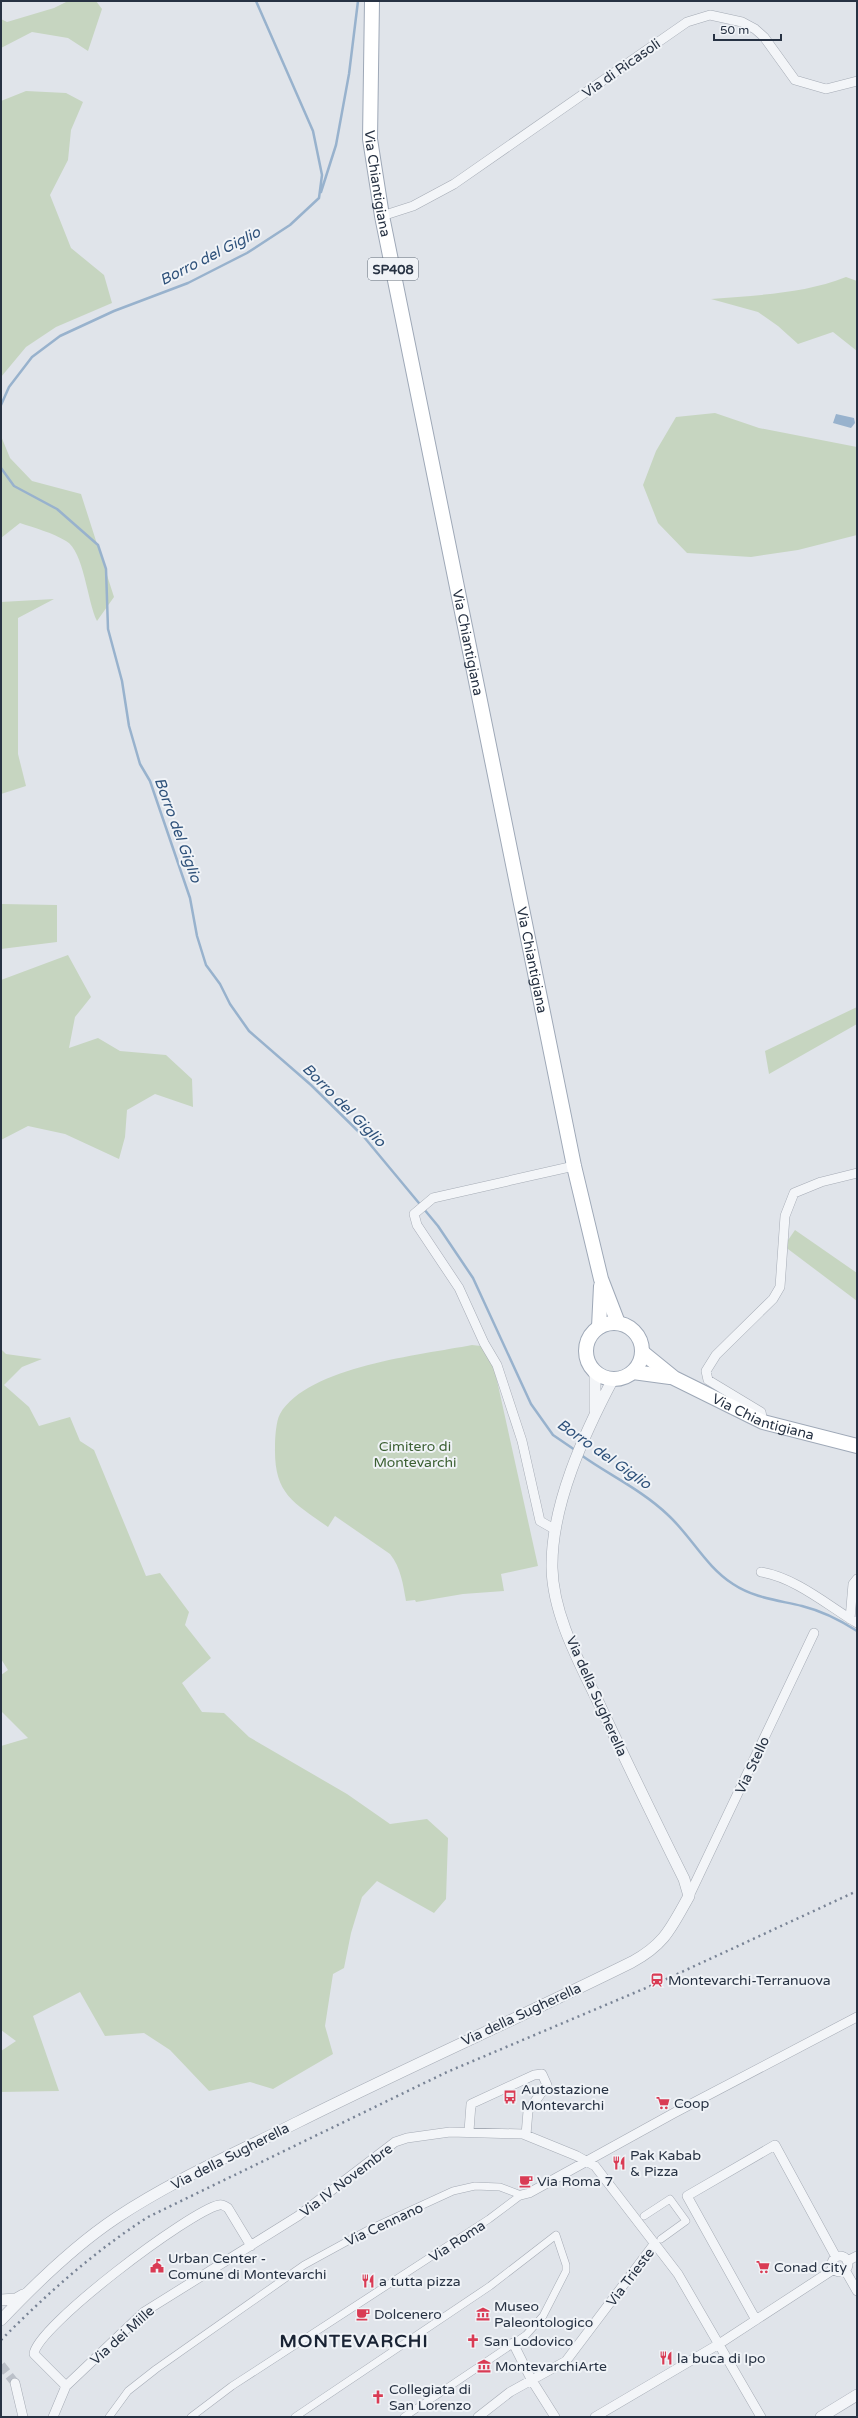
<svg xmlns="http://www.w3.org/2000/svg" width="858" height="2418" font-family="'Varela Round',sans-serif">
	<style>
		.green { fill: #c6d5c0 }
		.water { fill: #98b2cd }
		.lines { fill: none; stroke-linecap: round; stroke-linejoin: round }
		.stream { stroke: #98b2cd; stroke-width: 2.5 }
		.minor-tunnel { stroke: #bbc0c9; stroke-width: 9; stroke-dasharray: 9 4.5; stroke-linecap: butt }
		.pedestrian-casing { stroke: #a5abb5; stroke-width: 8 }
		.minor-casing { stroke: #a5abb5; stroke-width: 10 }
		.tertiary-casing { stroke: #a5abb5; stroke-width: 12 }
		.primary-casing { stroke: #9ea8b7; stroke-width: 16 }
		.pedestrian { stroke: #f3f5f8; stroke-width: 7 }
		.minor { stroke: #f3f5f8; stroke-width: 9 }
		.tertiary { stroke: #f3f5f8; stroke-width: 11 }
		.primary { stroke: #fff; stroke-width: 14 }
		.rail { stroke: #788395; stroke-width: 2.5; stroke-dasharray: 2 4; stroke-linecap: butt }
		.labels { text-anchor: middle; stroke-width: 4; stroke-linejoin: round; paint-order: stroke }
		.shield { fill: #f0f3f7; stroke: #636c79; stroke-width: 1 }
		.shield-label { font-size: 13px; font-weight: bold; fill: #273243 }
		.street-label { font-size: 14px; fill: #273243; stroke: #f0f3f7 }
		.park-label { font-size: 14px; fill: #3c6033; stroke: #f0f3f7 }
		.poi-label { font-size: 14px; fill: #273243; stroke: #f0f3f7; text-anchor: start }
		.water-label { font-size: 15px; font-style: italic; fill: #2e517a; stroke: #f0f3f7 }
		.district-label { font-size: 18px; font-weight: bold; letter-spacing: 1px; fill: #192334; stroke: #f0f3f7 }
	</style>
	<rect width="100%" height="100%" fill="#e0e4ea"/>
	<path class="green" d="M68,1H96L102,9L88,51L68,38L32,32L1,48V19L7,22L54,8Z
		M26,91L66,93L83,102L71,130L68,160L50,195L71,248L104,275L112,303L56,327L26,347L1,377V101Z
		M846,277L857,281V351L833,332L798,344L778,326L758,312L711,299C757,295 803,294 846,277Z
		M715,413L759,428L857,447V535L798,550L751,557L687,553L658,523L643,485L656,451L676,417Z
		M1,436L10,458L32,481L81,494L114,597L97,621C87,601 84,551 66,541C53,533 35,528 20,523L1,538Z
		M54,599L18,618V754L26,786L1,794V602Z
		M1,904L57,905V942L1,949Z
		M68,955L91,997L75,1017L69,1048L98,1038L120,1051L166,1055L192,1079L193,1107L155,1094L127,1110L125,1137L119,1159L65,1134L28,1126L1,1140V980Z
		M857,1007V1024L769,1074L765,1051Z
		M795,1230L857,1273V1301L784,1246Z
		M472,1345L481,1346L494,1367L538,1566L501,1574L504,1591L463,1594L416,1602L415,1600L406,1601C403,1584 401,1568 390,1554L335,1516L328,1527C293,1502 274,1494 275,1447C275,1438 276,1421 280,1414C308,1366 421,1355 472,1345Z
		M1,1349L6,1354L42,1359L22,1367L4,1385L29,1407L39,1426L70,1417L80,1441L94,1450L146,1576L160,1573L189,1612L185,1625L211,1658L182,1683L202,1712L224,1713L249,1737L347,1794L390,1824L427,1819L448,1838L446,1899L434,1913L377,1881L362,1897L351,1933L344,1968L333,1974L325,2026L333,2054L273,2089L250,2082L209,2091L170,2050L144,2033L105,2036L80,1992L33,2016L59,2091L1,2092V2051L16,2041L1,2030V1746L28,1738L1,1711V1675L8,1670L1,1659Z"/>
	<path class="water" d="M836,414L854,418L855,423L851,428L833,423Z"/>
	<g class="lines">
		<path class="stream" d="M321,192L336,145L349,74L358,1
			M1,405L9,387L32,357L60,336L114,311L188,283L247,253L290,225L319,198L322,175L313,131L256,1
			M1,468L14,486L57,509L98,545L106,569L108,629L122,681L129,726L140,764L150,781L190,898L197,936L206,965L220,984L230,1004L249,1031L311,1085L364,1137L438,1226L473,1278L531,1404L553,1435L575,1450
			M581,1455C609,1475 642,1490 668,1515C691,1536 706,1567 733,1584C754,1598 777,1600 802,1606C822,1611 840,1620 857,1631"/>
		<path class="minor-tunnel" d="M1,2365L15,2383"/>
		<g class="pedestrian-casing">
			<path id="pedestrian" d="M644,2216L670,2199L686,2221L661,2239
				M109,2417L128,2391L156,2369L304,2265L368,2230L453,2191L475,2186L500,2187L521,2195L489,2219L232,2386L191,2417
				M295,2417L490,2286L556,2235L566,2265V2271L543,2316L526,2335L404,2417"/>
		</g>
		<g class="minor-casing">
			<path id="minor" d="M382,216L413,206L454,184L687,22L710,15L742,22L755,29L764,37L795,80L826,89L857,81
				M763,1422L761,1412L708,1380L706,1371L716,1355L773,1299L780,1287L785,1216L794,1193L821,1182L857,1173
				M554,1529L540,1521L522,1441L497,1365L484,1343L459,1288L417,1225L414,1214L433,1198L574,1166
				M761,1572C796,1578 827,1605 857,1623
				M850,1619L853,1584L857,1579
				M689,1896L814,1633
				M469,2131L471,2104L534,2075L542,2074L547,2085L528,2111L526,2135
				M521,2195L529,2193L674,2113L857,2017
				M832 2264a8 8 0 1 1 16 0a8 8 0 1 1-16 0Z
				M847,2261L857,2256
				M845,2270L857,2291
				M756,2320L687,2196L775,2145L836,2257
				M513,2343L531,2379L555,2417
				M15,2383L23,2417
				M66,2386L34,2354C36,2327 190,2211 219,2205C222,2204 225,2206 228,2208L251,2246
				M53,2417L66,2386L144,2312L298,2216L395,2142L407,2138L450,2132L523,2134L577,2156L595,2166L678,2274L761,2417
				M478,2417L510,2392L566,2361L655,2243
				M595,2417L719,2344L834,2269"/>
		</g>
		<g class="tertiary-casing">
			<path id="tertiary" d="M595,1371V1411
				M1,2300L16,2299L23,2295
				M1,2320C36,2283 74,2246 116,2218C173,2180 236,2153 298,2122C408,2067 521,2017 632,1962C665,1944 671,1928 689,1896L684,1879C656,1823 629,1767 602,1710C582,1667 553,1617 552,1568C551,1505 584,1434 613,1379
				M821,2417L857,2395"/>
		</g>
		<g class="primary-casing">
			<g id="primary">
				<path id="s1" d="M372,1L370,139L382,216L574,1166L601,1279L618,1323"/>
				<circle cx="614" cy="1351" r="28"/>
				<path d="M599,1327L601,1286"/>
				<path id="s2" d="M642,1352L674,1378L763,1422L857,1446"/>
				<path d="M633,1372L670,1377"/>
			</g>
		</g>
		<use href="#pedestrian" class="pedestrian"/>
		<use href="#minor" class="minor"/>
		<use href="#tertiary" class="tertiary"/>
		<use href="#primary" class="primary"/>
		<path class="rail" d="M1,2340C47,2294 92,2253 148,2217L447,2072L660,1982L857,1891"/>
	</g>
	<defs>
		<g id="station-bare" transform="scale(1.08)"><path d="M-3-6H3Q5-6 5-4V2Q5 4 3 4L4.5 6H3L1.5 4h-3L-3 6H-4.5L-3 4Q-5 4-5 2V-4Q-5-6-3-6ZM-3.5-4v3h7v-3ZM-3.5 1v1.5H-2V1ZM2 1v1.5H3.5V1Z" fill="#d93b54" stroke="#f0f3f7" stroke-width="2.5" paint-order="stroke"/></g>
		<g id="bus-bare" transform="scale(1.08)"><path d="M-5-6H5V4H4V6H2V4H-2V6H-4V4H-5ZM-3.5-4V0h7V-4ZM-3.5 1.2v1.5H-2V1.2ZM2 1.2v1.5H3.5V1.2Z" fill="#d93b54" stroke="#f0f3f7" stroke-width="2.5" paint-order="stroke"/></g>
		<g id="supermarket-bare" transform="scale(1.08)"><path d="M-6-5.5h2.5l.6 2H6L4.5 2H-2.5L-4.4-4H-6ZM-1.5 3.2a1.3 1.3 0 1 0 .1 0ZM3 3.2a1.3 1.3 0 1 0 .1 0Z" fill="#d93b54" stroke="#f0f3f7" stroke-width="2.5" paint-order="stroke"/></g>
		<g id="restaurant-bare" transform="scale(1.08)"><path d="M-5-6h1v4h1v-4h1v4h1v-4h1v5L-1.5 .5V6h-2V.5L-5-1ZM5-6V6H3V1.5H1.5Q1.5-4 5-6Z" fill="#d93b54" stroke="#f0f3f7" stroke-width="2.5" paint-order="stroke"/></g>
		<g id="cafe-bare" transform="scale(1.08)"><path d="M-5.5-4.5H6V0H3Q3 3.5 0 3.5H-2.5Q-5.5 3.5-5.5 0ZM3-3.2v2h1.7v-2ZM-6 4.5H4V6H-6Z" fill="#d93b54" stroke="#f0f3f7" stroke-width="2.5" paint-order="stroke"/></g>
		<g id="civic-bare" transform="scale(1.08)"><path d="M-.6-6.5H3V-4.5H.6V-3L4-1V1h2V6H-6V1h2V-1L-.6-3ZM-1.2 2.5V6h2.4V2.5Z" fill="#d93b54" stroke="#f0f3f7" stroke-width="2.5" paint-order="stroke"/></g>
		<g id="museum-bare" transform="scale(1.08)"><path d="M0-6L6-3V-2H-6V-3ZM-5-1h2V3h-2ZM-1-1h2V3h-2ZM3-1h2V3H3ZM-6 4H6V6H-6Z" fill="#d93b54" stroke="#f0f3f7" stroke-width="2.5" paint-order="stroke"/></g>
		<g id="church-bare" transform="scale(1.08)"><path d="M-1.2-6h2.4v3.5h3.3v2.4h-3.3V6h-2.4V-.1h-3.3v-2.4h3.3Z" fill="#d93b54" stroke="#f0f3f7" stroke-width="2.5" paint-order="stroke"/></g>
	</defs>
	<g fill-rule="evenodd">
		<use href="#station-bare" x="657" y="1980"/>
		<use href="#bus-bare" x="510" y="2097"/>
		<use href="#supermarket-bare" x="663" y="2103"/>
		<use href="#restaurant-bare" x="619" y="2163"/>
		<use href="#cafe-bare" x="526" y="2181"/>
		<use href="#civic-bare" x="157" y="2266"/>
		<use href="#supermarket-bare" x="763" y="2267"/>
		<use href="#restaurant-bare" x="368" y="2281"/>
		<use href="#cafe-bare" x="363" y="2314"/>
		<use href="#museum-bare" x="483" y="2314"/>
		<use href="#church-bare" x="473" y="2341"/>
		<use href="#restaurant-bare" x="666" y="2358"/>
		<use href="#museum-bare" x="484" y="2366"/>
		<use href="#church-bare" x="378" y="2397"/>
	</g>
	<g class="labels">
		<rect class="shield" x="368" y="258" width="50" height="22" rx="3"/>
		<g class="shield-label">
			<text x="393" y="274">SP408</text>
		</g>
		<g class="street-label">
			<text transform="translate(621 68) rotate(-35)" y="5">Via di Ricasoli</text>
			<text dy="5" stroke="none"><textPath href="#s1" startOffset="183">Via Chiantigiana</textPath></text>
			<text dy="5" stroke="none"><textPath href="#s1" startOffset="651">Via Chiantigiana</textPath></text>
			<text dy="5" stroke="none"><textPath href="#s1" startOffset="975">Via Chiantigiana</textPath></text>
			<text dy="5" stroke="none"><textPath href="#s2" startOffset="139">Via Chiantigiana</textPath></text>
			<text transform="translate(597 1696) rotate(66)" y="5">Via della Sugherella</text>
			<text transform="translate(752 1765) rotate(-65)" y="5">Via Stello</text>
			<text transform="translate(521 2014) rotate(-25)" y="5">Via della Sugherella</text>
			<text transform="translate(230 2156) rotate(-27)" y="5">Via della Sugherella</text>
			<text transform="translate(346 2180) rotate(-37)" y="5">Via IV Novembre</text>
			<text transform="translate(384 2224) rotate(-25)" y="5">Via Cennano</text>
			<text transform="translate(457 2241) rotate(-33)" y="5">Via Roma</text>
			<text transform="translate(630 2277) rotate(-53)" y="5">Via Trieste</text>
			<text transform="translate(122 2335) rotate(-42)" y="5">Via dei Mille</text>
		</g>
		<g class="park-label">
			<text x="415" y="1451">Cimitero di<tspan x="415" dy="16">Montevarchi</tspan></text>
		</g>
		<g class="poi-label">
			<text x="668" y="1985">Montevarchi-Terranuova</text>
			<text x="521" y="2094">Autostazione<tspan x="521" dy="16">Montevarchi</tspan></text>
			<text x="674" y="2108">Coop</text>
			<text x="630" y="2160">Pak Kabab<tspan x="630" dy="16">&amp; Pizza</tspan></text>
			<text x="537" y="2186">Via Roma 7</text>
			<text x="168" y="2263">Urban Center -<tspan x="168" dy="16">Comune di Montevarchi</tspan></text>
			<text x="774" y="2272">Conad City</text>
			<text x="379" y="2286">a tutta pizza</text>
			<text x="494" y="2311">Museo<tspan x="494" dy="16">Paleontologico</tspan></text>
			<text x="374" y="2319">Dolcenero</text>
			<text x="484" y="2346">San Lodovico</text>
			<text x="677" y="2363">la buca di Ipo</text>
			<text x="495" y="2371">MontevarchiArte</text>
			<text x="389" y="2394">Collegiata di<tspan x="389" dy="16">San Lorenzo</tspan></text>
		</g>
		<g class="water-label">
			<text transform="translate(210 256) rotate(-27)" y="5">Borro del Giglio</text>
			<text transform="translate(178 830) rotate(70)" y="5">Borro del Giglio</text>
			<text transform="translate(344 1105) rotate(45)" y="5">Borro del Giglio</text>
			<text transform="translate(604 1454) rotate(35)" y="5">Borro del Giglio</text>
		</g>
		<g class="district-label">
			<text x="354" y="2347">MONTEVARCHI</text>
		</g>
	</g>
	<rect width="858" height="2418" fill="none" stroke="#273243" stroke-width="4"/>
	<path d="M714 34v6h67v-6" fill="none" stroke="#273243" stroke-width="2"/>
	<text x="720" y="34" font-size="12" fill="#273243" stroke="#f0f3f7" stroke-width="3" paint-order="stroke">50 m</text>
</svg>
